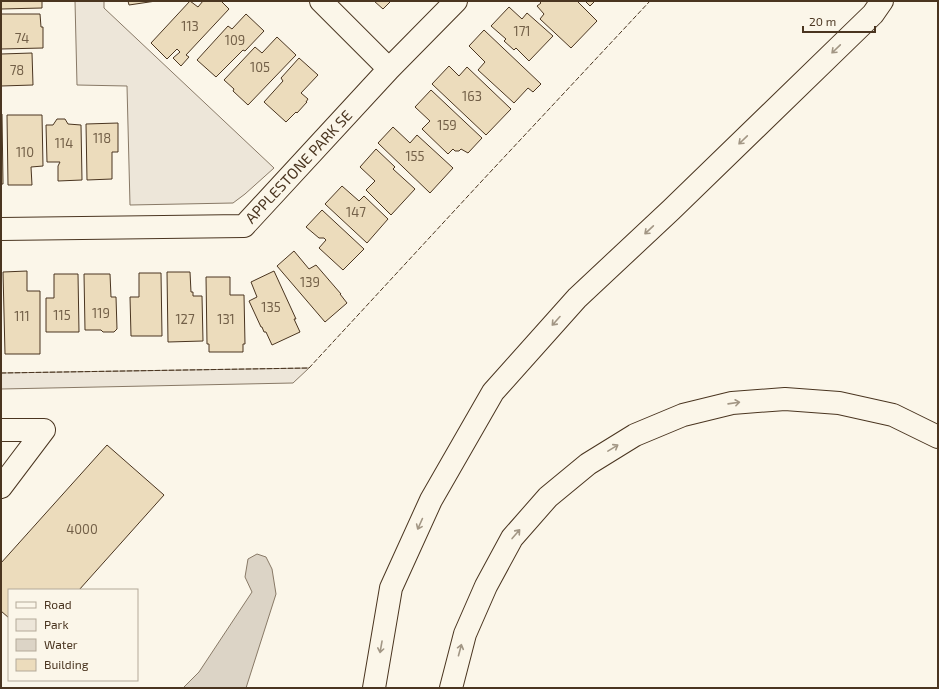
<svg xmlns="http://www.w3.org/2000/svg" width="939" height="689" font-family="'Exo 2',sans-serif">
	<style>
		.green { fill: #ede6d9; stroke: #887966 }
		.water { fill: #dcd4c6; stroke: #887966 }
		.building { fill: #ecdcbc; stroke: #4a3520 }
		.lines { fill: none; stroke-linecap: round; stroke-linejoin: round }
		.minor-casing { stroke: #4a3520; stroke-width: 24 }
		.highway-casing { stroke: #4a3520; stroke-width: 24 }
		.minor { stroke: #fbf6e9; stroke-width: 22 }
		.highway { stroke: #fbf6e9; stroke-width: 22 }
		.fence { stroke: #4a3520; stroke-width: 1; stroke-dasharray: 5 2; stroke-linecap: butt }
		.oneway { stroke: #a29684 }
		.labels { text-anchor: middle; stroke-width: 3; stroke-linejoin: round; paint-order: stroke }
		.number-label { font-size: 13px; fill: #725f47 }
		.street-label { font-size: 15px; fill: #4a3520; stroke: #fbf6e9 }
	</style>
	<rect width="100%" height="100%" fill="#fbf6e9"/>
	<path class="green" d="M75,1H104V8L274,168L245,194L233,203L130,205L127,86L77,85Z
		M309,368L293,383L1,389V373Z"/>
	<path class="water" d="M257,554L266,557L272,569L276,594L246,688H183L199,672L252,592L245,577L248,559Z"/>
	<path class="building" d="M1,1H42V8L1,9Z
		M128,1H156L129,5Z
		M190,1L198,7L203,1H221L229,9L186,55L189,57L181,66L173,58L180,52L177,49L167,59L151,43Z
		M374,1H391L383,9Z
		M539,1H577L597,21L571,48L540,19L544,14L537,6L541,3Z
		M585,1H595L590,6Z
		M509,7L522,19L527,13L553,36L529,61L516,48L514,50L504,41L506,39L491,26Z
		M1,14H40L41,27H43V48L1,49Z
		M246,14L264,31L245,51L243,50L216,77L197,60L228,26L232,29Z
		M484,30L541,84L533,92L528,88L514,103L478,70L485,62L469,46Z
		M277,37L296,55L248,105L233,91L234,89L224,80L255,47L262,53Z
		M32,53L33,85L1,86V54Z
		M299,58L318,75L301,93L308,99L306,102H307L297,113L296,112L286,122L264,102L283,81L281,78Z
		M449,66L459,76L467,67L511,109L486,135L432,84Z
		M431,90L482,138L468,153L461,149L459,151H455L453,149L448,154L422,129L430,121L415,107Z
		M1,114H2L3,184H1Z
		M7,115H42L43,166L31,167L32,185H8Z
		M57,119H65L68,124L81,125L82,180L58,181V166L60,162H47L46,125H53Z
		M118,123V152H112V179L87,180L86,124Z
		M393,127L410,143L417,135L453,168L430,193L378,143Z
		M376,149L395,167L393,169L415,189L391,215L366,190L375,181L360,167Z
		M342,186L359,201L364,196L388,219L367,243L325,204Z
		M322,210L364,249L343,270L319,248L326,240L324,238H319L306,227Z
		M294,251L309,269L316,265L341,294H340L347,303L325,322L277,266Z
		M27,271V291H40V354H5L3,272Z
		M274,271L296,319H294L300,332L272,345L266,332H264L262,327H261L249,301L257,297L251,282Z
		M167,272H190L191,292H193V296H202L203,341L168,342Z
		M139,273H161L162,336H131L130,297H139Z
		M54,274H78L79,332H46V298H54Z
		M84,274H110L111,297H116L117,329L114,332H103L101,330H85Z
		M206,277H230V295H244L245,344H243V352H209V344H207Z
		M107,445L164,495L79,590H9V618L1,611V563Z"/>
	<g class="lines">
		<g class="minor-casing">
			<path id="minor" d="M321,1L389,69
				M1,229L244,226L389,69L456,1
				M1,430H44
				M1,487L44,430"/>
		</g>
		<g class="highway-casing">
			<path id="highway" d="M374,688L391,588L431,500L493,392L577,298L671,210L873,14L882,1
				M451,688L465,634L486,586L512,538L548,497L588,464L635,435L683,415L732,403L785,399L839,403L893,415L938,437"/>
		</g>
		<use href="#minor" class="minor"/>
		<use href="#highway" class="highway"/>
		<path class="fence" d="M1,373L309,368L480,183L650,1"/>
	</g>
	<defs><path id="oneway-shaft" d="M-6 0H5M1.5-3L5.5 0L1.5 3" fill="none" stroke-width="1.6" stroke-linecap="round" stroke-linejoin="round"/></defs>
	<g class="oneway">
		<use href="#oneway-shaft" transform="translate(836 49) rotate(136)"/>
		<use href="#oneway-shaft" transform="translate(743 140) rotate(136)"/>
		<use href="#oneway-shaft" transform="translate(649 230) rotate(137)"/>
		<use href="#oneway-shaft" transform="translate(556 321) rotate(132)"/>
		<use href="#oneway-shaft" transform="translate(734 403) rotate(-8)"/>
		<use href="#oneway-shaft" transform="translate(613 448) rotate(-31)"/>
		<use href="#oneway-shaft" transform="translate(420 524) rotate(114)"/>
		<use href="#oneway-shaft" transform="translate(516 534) rotate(-49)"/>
		<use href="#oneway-shaft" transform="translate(381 647) rotate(100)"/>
		<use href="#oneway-shaft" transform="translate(460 650) rotate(-75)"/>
	</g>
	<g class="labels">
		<g class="number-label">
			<text x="190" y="31">113</text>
			<text x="522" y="36">171</text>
			<text x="22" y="43">74</text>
			<text x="235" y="45">109</text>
			<text x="260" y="72">105</text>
			<text x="17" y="75">78</text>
			<text x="472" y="101">163</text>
			<text x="447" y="130">159</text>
			<text x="102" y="143">118</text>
			<text x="64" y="148">114</text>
			<text x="25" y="157">110</text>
			<text x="415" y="161">155</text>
			<text x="356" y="217">147</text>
			<text x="310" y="287">139</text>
			<text x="271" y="312">135</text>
			<text x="101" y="318">119</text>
			<text x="62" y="320">115</text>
			<text x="22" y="321">111</text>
			<text x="185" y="324">127</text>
			<text x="226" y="324">131</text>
			<text x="82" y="534">4000</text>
		</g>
		<g class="street-label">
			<text transform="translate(299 167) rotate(-47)" y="5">APPLESTONE PARK SE</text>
		</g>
	</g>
	<rect width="939" height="689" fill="none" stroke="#4a3520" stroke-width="4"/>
	<rect x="8" y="589" width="130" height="92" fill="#fbf6e9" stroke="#b4a999"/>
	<rect x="16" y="602" width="20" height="6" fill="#fbf6e9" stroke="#b4a999"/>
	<text x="44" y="609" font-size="12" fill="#4a3520">Road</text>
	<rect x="16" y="619" width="20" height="12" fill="#ede6d9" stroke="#b4a999"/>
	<text x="44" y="629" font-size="12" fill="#4a3520">Park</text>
	<rect x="16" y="639" width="20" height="12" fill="#dcd4c6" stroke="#b4a999"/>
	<text x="44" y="649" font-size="12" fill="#4a3520">Water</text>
	<rect x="16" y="659" width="20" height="12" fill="#ecdcbc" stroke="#b4a999"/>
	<text x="44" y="669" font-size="12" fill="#4a3520">Building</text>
	<path d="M803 26v6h72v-6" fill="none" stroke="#4a3520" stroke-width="2"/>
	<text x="809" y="26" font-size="12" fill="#4a3520" stroke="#fbf6e9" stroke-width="3" paint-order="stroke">20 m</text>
</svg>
